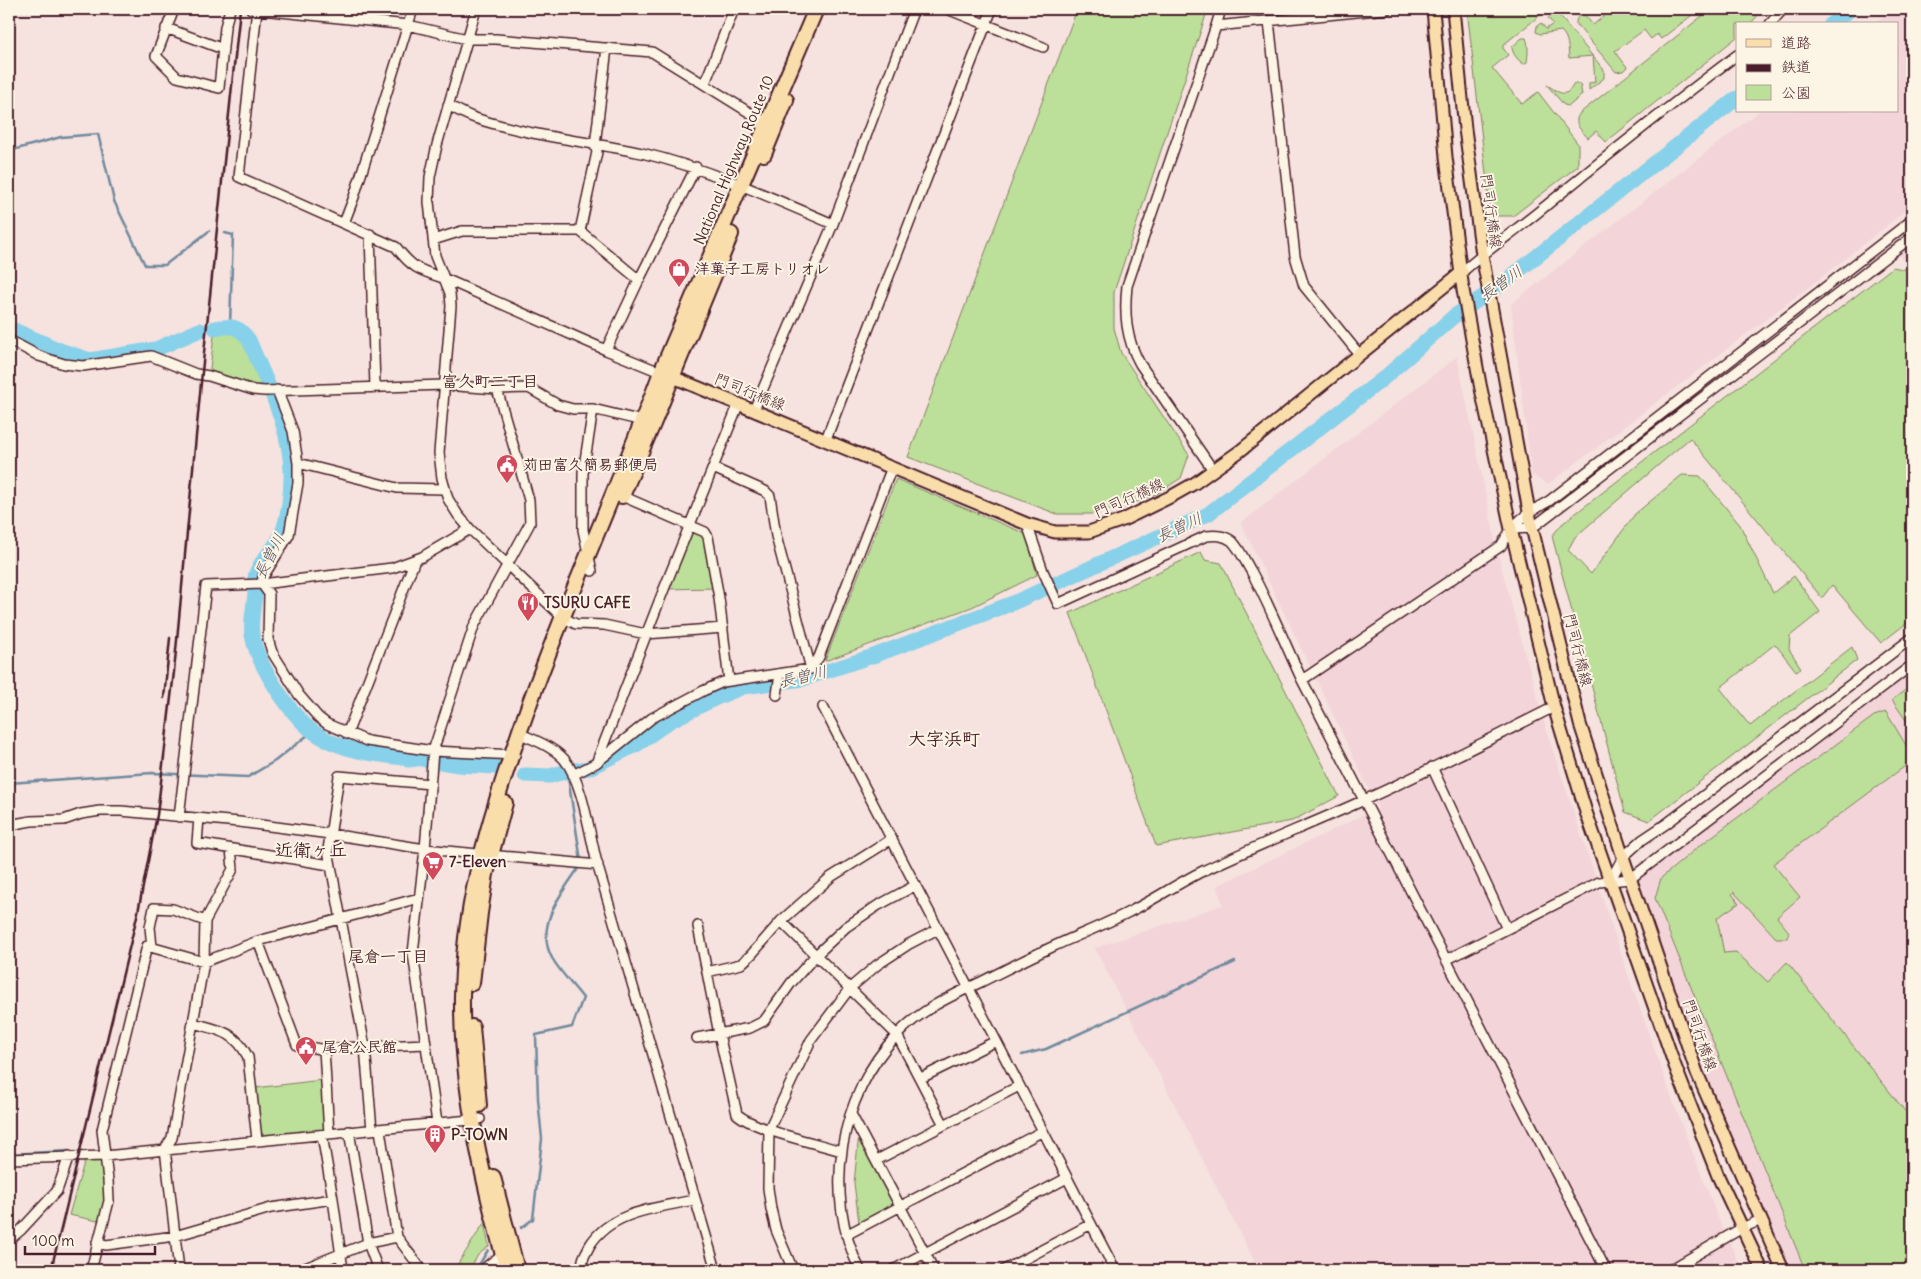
<svg xmlns="http://www.w3.org/2000/svg" width="1921" height="1279" font-family="Delius,'Klee One',sans-serif">
	<style>
		.built { fill: #f2d4d9 }
		.green { fill: #bcdf99; stroke: #837f62 }
		.lines { fill: none; stroke-linecap: round; stroke-linejoin: round }
		.stream { stroke: #6f8a9e; stroke-width: 2.5 }
		.river { stroke: #88d1ea; stroke-width: 15 }
		.minor-casing { stroke: #4a1f2b; stroke-width: 12 }
		.major-casing { stroke: #4a1f2b; stroke-width: 15 }
		.highway-casing { stroke: #4a1f2b; stroke-width: 18 }
		.minor { stroke: #fcf5e5; stroke-width: 9 }
		.major { stroke: #f9ddab; stroke-width: 11 }
		.highway { stroke: #f9ddab; stroke-width: 14 }
		.rail { stroke: #4a1f2b; stroke-width: 2.5 }
		.labels { text-anchor: middle; stroke-width: 4; stroke-linejoin: round; paint-order: stroke }
		.street-label { font-size: 15px; fill: #4a1f2b; stroke: #fcf5e5 }
		.poi-label { font-size: 15px; font-weight: bold; fill: #4a1f2b; stroke: #fcf5e5; text-anchor: start }
		.water-label { font-size: 16px; font-style: italic; fill: #5d5464; stroke: #fcf5e5 }
		.neighbourhood-label { font-size: 16px; font-weight: bold; fill: #4a1f2b; stroke: #fcf5e5 }
		.quarter-label { font-size: 18px; font-weight: bold; fill: #4a1f2b; stroke: #fcf5e5 }
	</style>
	<rect width="100%" height="100%" fill="#f6e2de"/>
	<filter id="ink" filterUnits="userSpaceOnUse"><feTurbulence type="fractalNoise" baseFrequency=".02" numOctaves="2"/><feDisplacementMap in="SourceGraphic" scale="10" xChannelSelector="R" yChannelSelector="G"/><feConvolveMatrix kernelMatrix="1 2 1 2 8 2 1 2 1" color-interpolation-filters="sRGB"/></filter>
	<g filter="url(#ink)">
		<path class="built" d="M1893,9H1912V205L1827,273L1548,484L1532,475L1511,304L1760,111H1897V24H1873Z
			M1912,237V270L1896,250Z
			M1457,357L1500,563L1547,733L1631,984L1677,1113L1720,1223L1742,1270H1259L1095,948L1223,905L1217,886L1378,808L1241,523Z
			M1912,665V1270H1783L1697,1073L1630,879Z"/>
		<path class="green" d="M1077,9H1208L1114,292V328L1121,353L1189,455L1181,478L1158,493L1126,506L1092,514H1057L908,457Z
			M1467,9H1548L1503,45V48L1508,55L1492,68L1522,104L1538,92L1578,144V166L1513,216H1497L1490,209Z
			M1613,9H1700L1661,39L1657,34L1651,39L1644,30L1615,51L1627,67L1623,71L1616,72L1576,24C1576,18 1578,16 1583,13L1593,25Z
			M1711,9H1764L1750,24H1737V37L1606,142L1596,131L1588,138C1581,130 1572,123 1580,113Z
			M1558,14L1604,70V78L1589,90V83L1595,82L1593,56L1569,58C1568,49 1569,38 1561,31L1540,34L1536,32L1537,26L1541,23L1546,29L1553,24L1548,18L1553,15Z
			M1522,38H1526C1529,45 1528,55 1527,62L1524,64C1518,61 1512,53 1512,47Z
			M1574,84H1580L1582,95L1569,106L1564,105L1547,85C1559,92 1565,100 1574,84Z
			M1893,267L1912,271V619L1881,643L1832,585L1822,598L1690,438L1575,537L1568,550L1591,574L1635,514L1682,475L1700,476L1740,525L1773,593L1794,576L1820,612L1790,636L1789,649L1801,668L1796,671L1775,644L1720,688L1750,726L1852,647L1857,660L1649,821L1625,812L1552,536L1562,524Z
			M230,325L242,331L249,340L270,390L209,376L215,328Z
			M896,479L1026,534L1037,575L972,607L825,661Z
			M690,527L705,532L717,588L664,589Z
			M1201,552L1205,560L1221,563L1339,796L1292,821L1156,846L1070,613Z
			M1912,685V729L1892,700Z
			M1886,712L1912,755L1910,759L1912,761L1773,864L1800,897L1777,917L1789,932L1787,938H1776L1734,892L1732,894L1739,903L1717,918L1724,953L1736,952L1768,982L1787,962L1912,1120V1270H1805L1655,898L1661,878L1698,847L1874,716Z
			M322,1080L325,1126L323,1130L266,1136L259,1131L255,1088Z
			M859,1134L903,1203L859,1223L854,1183Z
			M86,1156H105L108,1180L103,1222L69,1215Z
			M484,1223L489,1246L478,1255L469,1270H454Z"/>
		<g class="lines">
			<path class="stream" d="M9,151L61,137L98,134L114,201L145,265H165L209,231
				M225,233L233,235L230,325
				M567,771L581,861
				M9,783L152,773L248,777L275,761L313,731
				M1022,1055L1046,1049L1235,962
				M9,1154L69,1151
				M521,1228L533,1219L542,1139L538,1099L536,1035L572,1027L583,998C573,985 560,972 552,958C534,925 563,891 580,866
				M476,1270L488,1250"/>
			<path class="river" d="M1831,24L1851,9
				M9,328L62,351L90,360L156,349L200,330
				M215,328C232,325 239,326 249,340C267,384 292,429 291,477C291,492 288,518 282,533C276,549 258,561 255,578C254,583 255,589 255,593C254,607 250,621 252,635C257,664 292,719 318,735C343,751 376,755 405,758L408,760L424,758L422,759L458,765L496,767
				M525,775L550,776L564,772L589,768L638,744L670,721L716,698L743,687L803,679L876,655L1013,603L1208,514L1384,378L1453,317L1503,283L1737,98"/>
			<g class="minor-casing">
				<path id="minor" d="M251,9L408,25L467,39H496L652,52L771,126
					M257,9L239,177L396,247C412,268 419,270 443,278L606,350L665,374
					M476,9L437,145L430,177L429,202L435,256L450,293L451,306L439,453L442,478L448,499L458,515L470,529L562,617L576,624L604,625L646,634L723,628
					M947,9L1043,47
					M173,12L156,56L177,77L219,88L225,27L230,9
					M1269,21L1295,256L1304,286L1359,354
					M1770,24L1783,9
					M1216,26L1221,9
					M166,28L223,49
					M705,83L734,9
					M448,105C457,110 466,115 475,118C529,136 587,141 642,153C709,169 770,197 833,224
					M344,223L354,197L413,9
					M580,231L597,152L595,145L607,48
					M370,234L375,386
					M433,240L462,231H580L639,280
					M1462,272C1486,251 1512,233 1537,213C1603,159 1669,106 1737,55
					M9,340L39,356L64,364L83,366L151,356L196,374L209,376L253,390L264,391L444,385L497,389L529,388L558,405L573,409H593L647,422
					M606,350L639,280L696,167
					M277,390L293,431L298,463V483L289,535L263,577L262,584L269,594L268,639L272,652L299,695L318,717L327,724L367,741L433,751L515,755
					M754,410L833,224L914,9
					M826,439L992,9
					M298,463L397,488L444,489
					M713,468L765,491L770,496L776,536L811,669
					M1213,470L1140,364C1126,339 1124,314 1127,286L1216,26L1387,9
					M622,496L705,532L708,537L719,598L729,681
					M1027,524L1043,571L1058,604L1206,536C1216,535 1224,535 1232,541C1240,549 1245,561 1251,571C1270,606 1285,644 1302,680L1606,1270
					M1511,529L1532,528L1912,237
					M592,571L583,530V473L593,409
					M1302,680L1501,546C1514,522 1525,514 1549,501L1912,220
					M777,695L780,674
					M823,707L1115,1270
					M518,733C533,739 553,747 564,759C583,781 590,838 598,867C637,1002 677,1136 716,1270
					M347,734L415,560
					M597,761L664,589L739,403
					M1432,767L1507,929
					M573,775L596,763L652,718L703,691L723,682L811,669L819,657L892,467
					M179,817L206,586L262,584L392,568L422,557L470,529
					M199,818L197,843L330,865
					M9,825L31,821L64,820L81,814L100,811H121L239,822L330,834L425,849L598,865
					M1610,881L1623,857L1642,840L1666,824L1912,638
					M781,921L897,1035L944,1125L877,1160
					M698,926L719,1034L737,1114C755,1130 816,1143 841,1151
					M258,941L297,1045L320,1049L425,1044
					M152,947L150,927L154,908L173,909L205,921
					M1446,960L1599,882L1630,879L1912,665
					M707,972L741,964L751,955L781,921L831,877L892,839
					M193,1023C219,1030 235,1031 248,1057L257,1140
					M697,1038L750,1028L764,1021L791,983L816,955L846,927L877,906L916,885
					M324,1049L329,1134
					M921,1078L996,1041
					M851,1114L934,1270
					M437,1123L413,953L425,849L433,751L474,626L530,523L529,500L497,389
					M944,1125L1019,1086
					M372,1130L365,1047L328,850L339,776L431,784
					M380,1130L397,1237L422,1270
					M349,1131L368,1243L378,1270
					M322,1135L333,1199L343,1270
					M9,1159L105,1156L480,1119
					M846,1235L1043,1131
					M9,1240L21,1230L57,1191L69,1156
					M97,1242L106,1245L175,1236L271,1208L333,1199
					M91,1270L109,1201L108,1180L102,1130L147,946L204,962L258,941L419,898
					M179,1270L165,1149L172,1138L204,962L205,921L233,869L231,849
					M300,1270L368,1243L397,1237
					M484,1270C490,1261 500,1259 505,1251
					M583,1270C581,1259 585,1255 590,1245C611,1211 658,1208 694,1200
					M793,1270L776,1230L771,1209L768,1188L769,1129L811,1040L850,988L877,965L909,944L938,929
					M860,1270C822,1194 839,1096 897,1035C920,1010 951,996 981,982C1005,970 1028,958 1052,947C1078,935 1104,925 1129,912C1154,900 1178,883 1203,871C1255,846 1309,825 1362,801C1427,772 1490,739 1554,707
					M893,1270L1067,1178
					M1004,1270L1091,1224
					M1670,1270L1742,1228L1761,1220"/>
			</g>
			<g class="major-casing">
				<path id="major" d="M1433,9L1446,157L1463,290L1480,384L1511,529L1554,707L1586,812L1675,1066L1718,1176L1762,1270
					M1453,9L1465,129L1482,255L1532,528L1580,724L1623,857L1697,1073L1783,1270
					M673,377L1027,524L1055,532H1089L1123,520L1172,496L1195,483L1240,451L1462,272"/>
			</g>
			<g class="highway-casing">
				<path id="highway" d="M764,154L786,100
					M622,496L653,424L731,234
					M472,983L480,913L486,874L505,803
					M472,1027L479,1105
					M493,1177L517,1270
					M507,1270C483,1181 461,1090 462,997C463,913 485,832 512,754C555,624 614,500 661,372L816,9"/>
			</g>
			<use href="#minor" class="minor"/>
			<use href="#major" class="major"/>
			<use href="#highway" class="highway"/>
			<path class="rail" d="M164,698L170,638
				M51,1270L138,912L157,815L174,672L202,372L240,9"/>
		</g>
	</g>
	<defs>
		<g id="shop-pin" transform="scale(1.125)"><path d="M0 17L-7.5 6A9.5 9.5 0 1 1 7.5 6Z" fill="#d1495b" stroke="#fcf5e5"/><path d="M-5-2.5h2.3a2.7 3.5 0 0 1 5.4 0H5L5.5 6h-11ZM-1.5-2.5h3a1.5 2.3 0 0 0-3 0Z" fill="#fff"/></g>
		<g id="civic-pin" transform="scale(1.125)"><path d="M0 17L-7.5 6A9.5 9.5 0 1 1 7.5 6Z" fill="#d1495b" stroke="#fcf5e5"/><path d="M-.6-6.5H3V-4.5H.6V-3L4-1V1h2V6H-6V1h2V-1L-.6-3ZM-1.2 2.5V6h2.4V2.5Z" fill="#fff"/></g>
		<g id="restaurant-pin" transform="scale(1.125)"><path d="M0 17L-7.5 6A9.5 9.5 0 1 1 7.5 6Z" fill="#d1495b" stroke="#fcf5e5"/><path d="M-5-6h1v4h1v-4h1v4h1v-4h1v5L-1.5 .5V6h-2V.5L-5-1ZM5-6V6H3V1.5H1.5Q1.5-4 5-6Z" fill="#fff"/></g>
		<g id="supermarket-pin" transform="scale(1.125)"><path d="M0 17L-7.5 6A9.5 9.5 0 1 1 7.5 6Z" fill="#d1495b" stroke="#fcf5e5"/><path d="M-6-5.5h2.5l.6 2H6L4.5 2H-2.5L-4.4-4H-6ZM-1.5 3.2a1.3 1.3 0 1 0 .1 0ZM3 3.2a1.3 1.3 0 1 0 .1 0Z" fill="#fff"/></g>
		<g id="building-pin" transform="scale(1.125)"><path d="M0 17L-7.5 6A9.5 9.5 0 1 1 7.5 6Z" fill="#d1495b" stroke="#fcf5e5"/><path d="M-4-6H4V6H1V3H-1V6H-4ZM-2.5-4.3h1.7v1.8h-1.7ZM.8-4.3h1.7v1.8H.8ZM-2.5-1h1.7V.8h-1.7ZM.8-1h1.7V.8H.8Z" fill="#fff"/></g>
	</defs>
	<g fill-rule="evenodd">
		<use href="#shop-pin" x="679" y="269"/>
		<use href="#civic-pin" x="507" y="465"/>
		<use href="#restaurant-pin" x="528" y="603"/>
		<use href="#supermarket-pin" x="433" y="862"/>
		<use href="#civic-pin" x="306" y="1047"/>
		<use href="#building-pin" x="435" y="1135"/>
	</g>
	<g class="labels">
		<g class="street-label">
			<text transform="translate(734 160) rotate(-67)" y="5">National Highway Route 10</text>
			<text transform="translate(1491 211) rotate(82)" y="5">門司行橋線</text>
			<text transform="translate(750 392) rotate(22)" y="5">門司行橋線</text>
			<text transform="translate(1129 498) rotate(-24)" y="5">門司行橋線</text>
			<text transform="translate(1578 650) rotate(76)" y="5">門司行橋線</text>
			<text transform="translate(1700 1035) rotate(71)" y="5">門司行橋線</text>
		</g>
		<g class="poi-label">
			<text x="695" y="274">洋菓子工房トリオレ</text>
			<text x="523" y="470">苅田富久簡易郵便局</text>
			<text x="544" y="608">TSURU CAFE</text>
			<text x="449" y="867">7-Eleven</text>
			<text x="322" y="1052">尾倉公民館</text>
			<text x="451" y="1140">P-TOWN</text>
		</g>
		<g class="water-label">
			<text transform="translate(1501 283) rotate(-36)" y="6">長曽川</text>
			<text transform="translate(1179 527) rotate(-25)" y="6">長曽川</text>
			<text transform="translate(269 556) rotate(-63)" y="6">長曽川</text>
			<text transform="translate(803 676) rotate(-13)" y="6">長曽川</text>
		</g>
		<g class="neighbourhood-label">
			<text x="490" y="387">富久町二丁目</text>
			<text x="388" y="962">尾倉一丁目</text>
		</g>
		<g class="quarter-label">
			<text x="944" y="745">大字浜町</text>
			<text x="311" y="856">近衛ヶ丘</text>
		</g>
	</g>
	<rect width="1921" height="1279" fill="none" stroke="#fcf5e5" stroke-width="30"/>
	<rect x="15" y="15" width="1891" height="1249" fill="none" stroke="#4a1f2b" stroke-width="2" filter="url(#ink)"/>
	<rect x="1736" y="22" width="162" height="90" fill="#fcf5e5" stroke="#b59f9b"/>
	<rect x="1746" y="39" width="25" height="8" fill="#f9ddab" stroke="#b59f9b"/>
	<text x="1781" y="48" font-size="15" fill="#4a1f2b">道路</text>
	<rect x="1746" y="64" width="25" height="8" fill="#4a1f2b" stroke="#b59f9b"/>
	<text x="1781" y="72" font-size="15" fill="#4a1f2b">鉄道</text>
	<rect x="1746" y="85" width="25" height="15" fill="#bcdf99" stroke="#b59f9b"/>
	<text x="1781" y="98" font-size="15" fill="#4a1f2b">公園</text>
	<path d="M25 1246v8h130v-8" fill="none" stroke="#4a1f2b" stroke-width="2.5"/>
	<text x="32" y="1246" font-size="15" fill="#4a1f2b" stroke="#fcf5e5" stroke-width="4" paint-order="stroke">100 m</text>
</svg>
